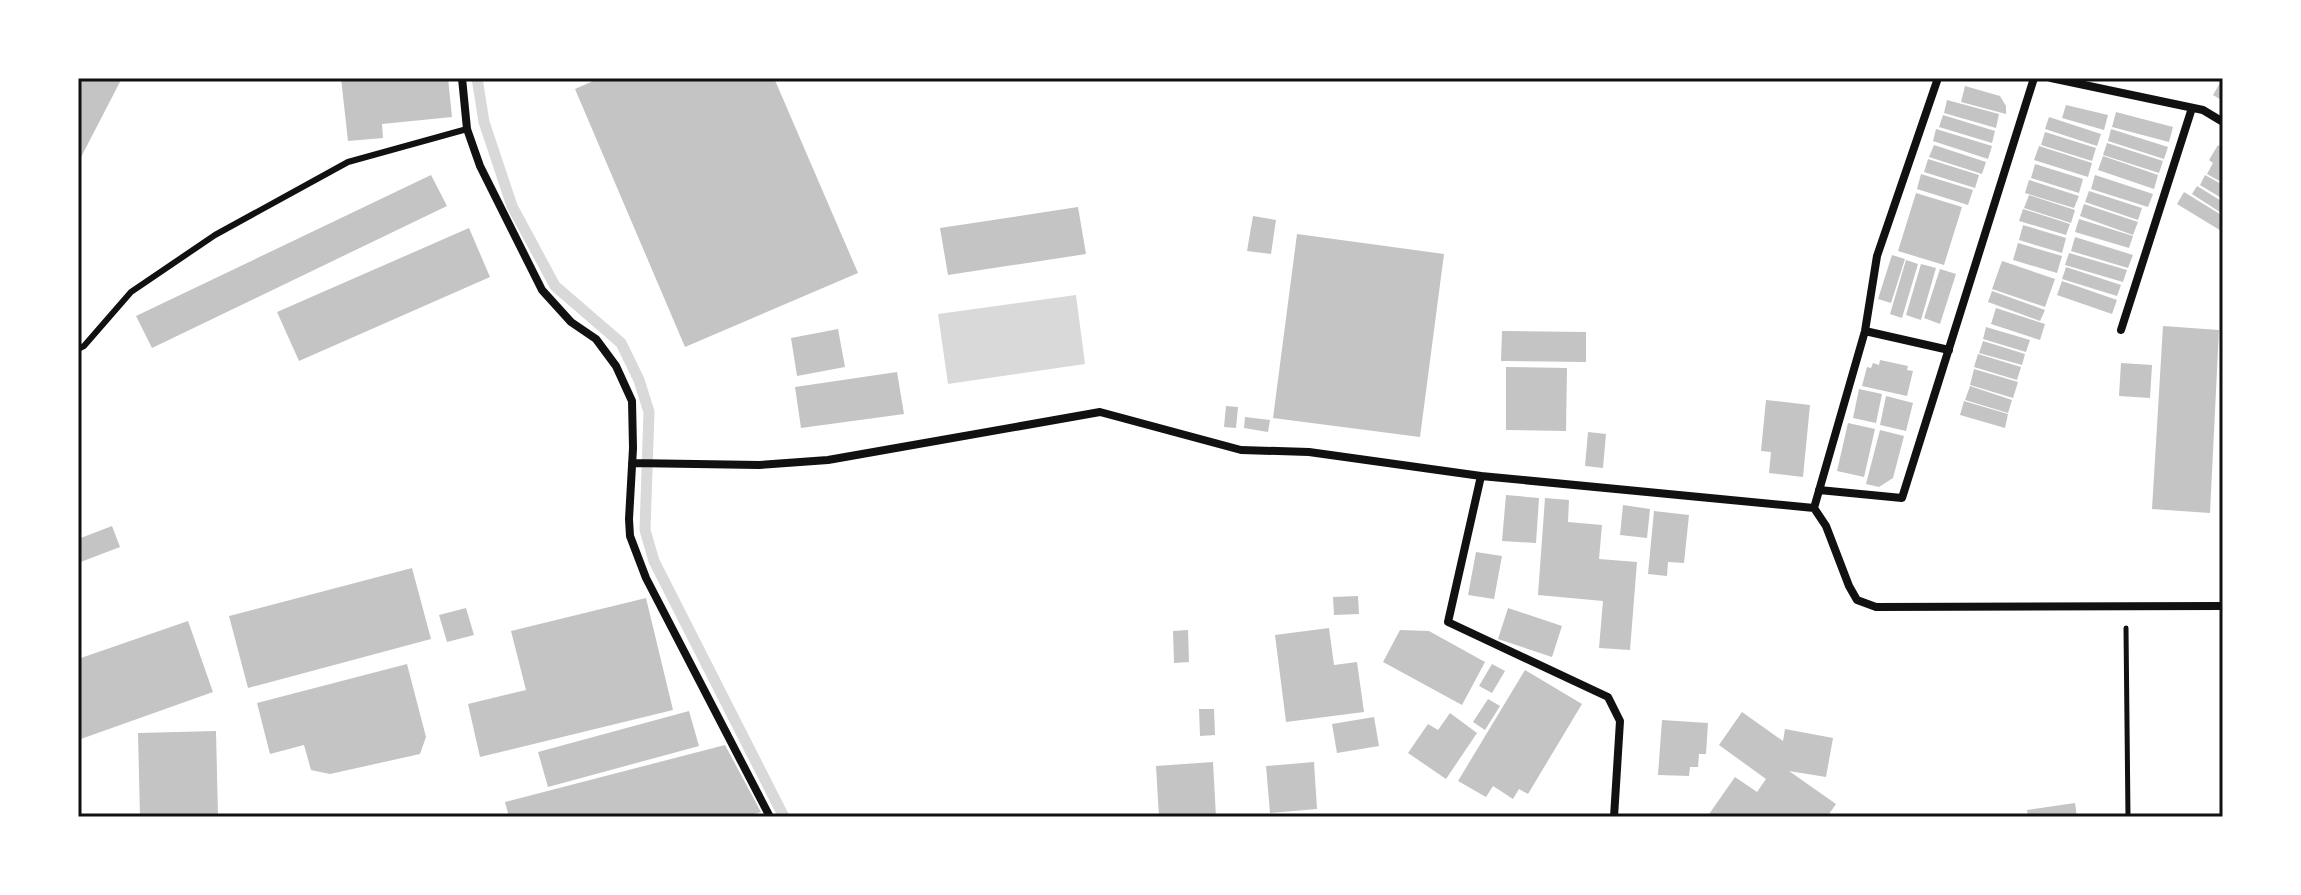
<svg xmlns="http://www.w3.org/2000/svg" width="2301" height="895" font-family="Poppins,sans-serif">
	<style>
		.water { fill: #d9d9d9 }
		.lines { fill: none; stroke-linecap: round; stroke-linejoin: round }
		.stream { stroke: #d9d9d9; stroke-width: 11 }
		.building { fill: #c4c4c4 }
		.path { stroke: #111; stroke-width: 5 }
		.service { stroke: #111; stroke-width: 6 }
		.minor { stroke: #111; stroke-width: 8 }
		.neatline { fill: none; stroke: #111; stroke-width: 3 }
	</style>
	<rect width="100%" height="100%" fill="#fff"/>
	<path class="water" d="M1076,295L1085,364L948,384L938,314Z"/>
	<g class="lines">
		<path class="stream" d="M477,78L484,122L512,206L555,286L621,343L639,380L649,412L645,530L654,561L784,817"/>
	</g>
	<path class="building" d="M78,78H122L78,163Z
		M341,78H448L452,117L382,124L383,138L348,141Z
		M600,78H774L858,273L685,347L575,89Z
		M2223,78V101L2213,95Z
		M1965,86L2000,96L2006,106V114L1961,102Z
		M1947,100L1999,114L1996,128L1944,113Z
		M2066,105L2108,115L2104,130L2062,118Z
		M2116,112L2173,127L2169,142L2112,127Z
		M1943,115L1995,131L1992,143L1939,127Z
		M2049,117L2101,134L2097,146L2045,129Z
		M1936,129L1992,146L1988,159L1933,141Z
		M2111,129L2168,147L2164,159L2108,141Z
		M2045,132L2096,148L2092,161L2041,145Z
		M2107,143L2163,161L2159,173L2103,155Z
		M1934,145L1986,162L1982,174L1929,157Z
		M2218,145L2223,148V183L2207,174L2213,163L2209,160Z
		M2039,146L2092,163L2088,177L2034,160Z
		M2103,156L2158,175L2154,189L2098,170Z
		M1928,159L1979,175L1975,188L1924,172Z
		M2035,164L2083,179L2079,193L2031,178Z
		M1921,174L1973,190L1968,205L1917,189Z
		M431,175L447,206L152,348L136,316Z
		M2095,175L2153,194L2148,207L2091,189Z
		M2205,175L2223,185V199L2200,185Z
		M2029,180L2079,196L2074,208L2025,193Z
		M2197,186L2223,202V214L2192,194Z
		M2089,191L2142,208L2138,220L2085,202Z
		M2184,192L2223,216V232L2177,204Z
		M1916,193L1962,207L1944,265L1898,251Z
		M2029,195L2075,210L2071,223L2024,208Z
		M2084,204L2138,222L2133,235L2080,216Z
		M1078,207L1086,254L948,275L940,228Z
		M2023,209L2070,224L2066,235L2019,221Z
		M1253,216L1276,220L1271,254L1247,251Z
		M2079,219L2133,236L2129,248L2075,232Z
		M2023,225L2066,238L2062,253L2019,240Z
		M469,228L490,277L299,361L277,312Z
		M1297,234L1444,254L1420,437L1273,418Z
		M2075,237L2133,255L2128,268L2071,251Z
		M2018,243L2062,256L2057,273L2013,260Z
		M2069,253L2127,270L2123,282L2065,265Z
		M1892,255L1905,259L1891,303L1878,299Z
		M1906,260L1918,264L1902,318L1890,314Z
		M2002,261L2055,279L2045,307L1992,289Z
		M1921,264L1936,268L1921,320L1906,315Z
		M2066,267L2121,285L2117,296L2062,279Z
		M1940,269L1956,274L1940,324L1924,318Z
		M2062,281L2117,300L2112,314L2057,295Z
		M1992,291L2045,310L2040,321L1988,302Z
		M1996,308L2045,324L2040,340L1991,324Z
		M2163,326L2219,330L2210,513L2152,509Z
		M1986,327L2030,340L2026,352L1983,339Z
		M838,329L845,367L797,376L791,338Z
		M1502,331L1586,332V362L1501,361Z
		M1983,341L2025,354L2022,365L1979,353Z
		M1978,354L2021,367L2017,380L1974,367Z
		M1880,360L1908,366L1907,370L1913,371L1907,396L1862,386L1867,367L1871,368L1873,363L1879,365Z
		M2121,363L2152,365L2150,398L2119,396Z
		M1506,367L1567,368L1566,431L1506,430Z
		M1974,369L2018,382L2013,398L1970,385Z
		M897,372L904,414L801,428L795,387Z
		M1970,386L2012,400L2008,413L1965,400Z
		M1859,389L1882,394L1876,423L1853,418Z
		M1886,396L1913,403L1906,431L1880,425Z
		M1766,400L1810,405L1803,477L1769,473L1771,452L1761,451Z
		M1964,401L2008,414L2005,428L1960,415Z
		M1226,406L1238,407L1236,428L1224,427Z
		M1245,417L1270,420L1268,432L1244,428Z
		M1848,423L1875,429L1864,477L1837,471Z
		M1880,430L1904,436L1893,478L1879,487L1866,484Z
		M1588,432L1606,434L1603,468L1585,466Z
		M1506,495L1539,498L1536,543L1502,541Z
		M1545,498L1569,500L1568,522L1602,525L1599,559L1637,562L1630,650L1599,648L1603,601L1538,595Z
		M1623,505L1650,509L1647,538L1620,535Z
		M1654,511L1689,515L1684,563L1668,562L1667,576L1648,574Z
		M112,526L120,547L78,563V539Z
		M1476,552L1502,556L1494,599L1468,595Z
		M412,568L431,639L248,688L229,616Z
		M1358,596L1359,614L1334,615L1333,597Z
		M646,598L673,710L480,757L468,704L526,690L511,631Z
		M466,608L474,635L447,642L439,615Z
		M1508,608L1562,626L1552,657L1498,639Z
		M188,621L213,692L78,740V659Z
		M1329,628L1334,665L1357,662L1364,712L1286,722L1275,635Z
		M1188,630L1189,662L1174,663L1173,631Z
		M1400,630L1429,631L1485,662L1462,705L1383,662Z
		M407,664L426,737L420,754L330,774L311,770L304,745L270,754L257,703Z
		M1492,664L1505,671L1492,693L1479,686Z
		M1525,670L1582,704L1528,794L1519,789L1513,799L1493,786L1486,797L1458,781Z
		M1488,699L1500,706L1485,730L1473,722Z
		M1199,709H1214L1215,735L1200,736Z
		M689,711L699,746L548,787L538,752Z
		M1742,712L1783,741L1785,729L1833,738L1826,777L1789,771L1836,804L1827,817H1707L1735,777L1757,792L1766,779L1719,745Z
		M1450,713L1477,733L1446,779L1408,753L1428,724L1438,730Z
		M1374,717L1379,746L1337,753L1332,724Z
		M1662,720L1708,723L1706,754H1699L1698,767H1690L1689,776L1658,775Z
		M216,731L218,817H140L138,733Z
		M725,745L761,812L744,817H509L505,802Z
		M1213,762L1216,817H1159L1156,766Z
		M1314,762L1317,809L1270,813L1266,766Z
		M2075,803L2077,817H2028L2027,810Z"/>
	<g class="lines">
		<path class="path" d="M2126,628L2128,817"/>
		<path class="service" d="M78,349L84,346L131,292L215,235L348,162L467,129"/>
		<path class="minor" d="M462,78L467,129L480,166L542,290L571,322L596,339L616,366L632,401L633,448L629,519L630,536L646,578L770,817
			M2051,78L2203,110L2223,122
			M2121,330L2192,108
			M1865,331L1949,350
			M632,463L759,465L828,460L1100,412L1241,450L1309,452L1481,476L1814,508L1826,526L1849,586L1857,600L1876,607L2223,606
			M1481,476L1448,622L1608,697L1620,721L1614,817
			M1819,490L1902,498L2034,78
			M1814,508L1865,331L1877,256L1938,78"/>
	</g>
	<rect width="2301" height="895" fill="none" stroke="#ffffff" stroke-width="160"/>
	<rect x="80" y="80" width="2141" height="735" class="neatline"/>
</svg>
